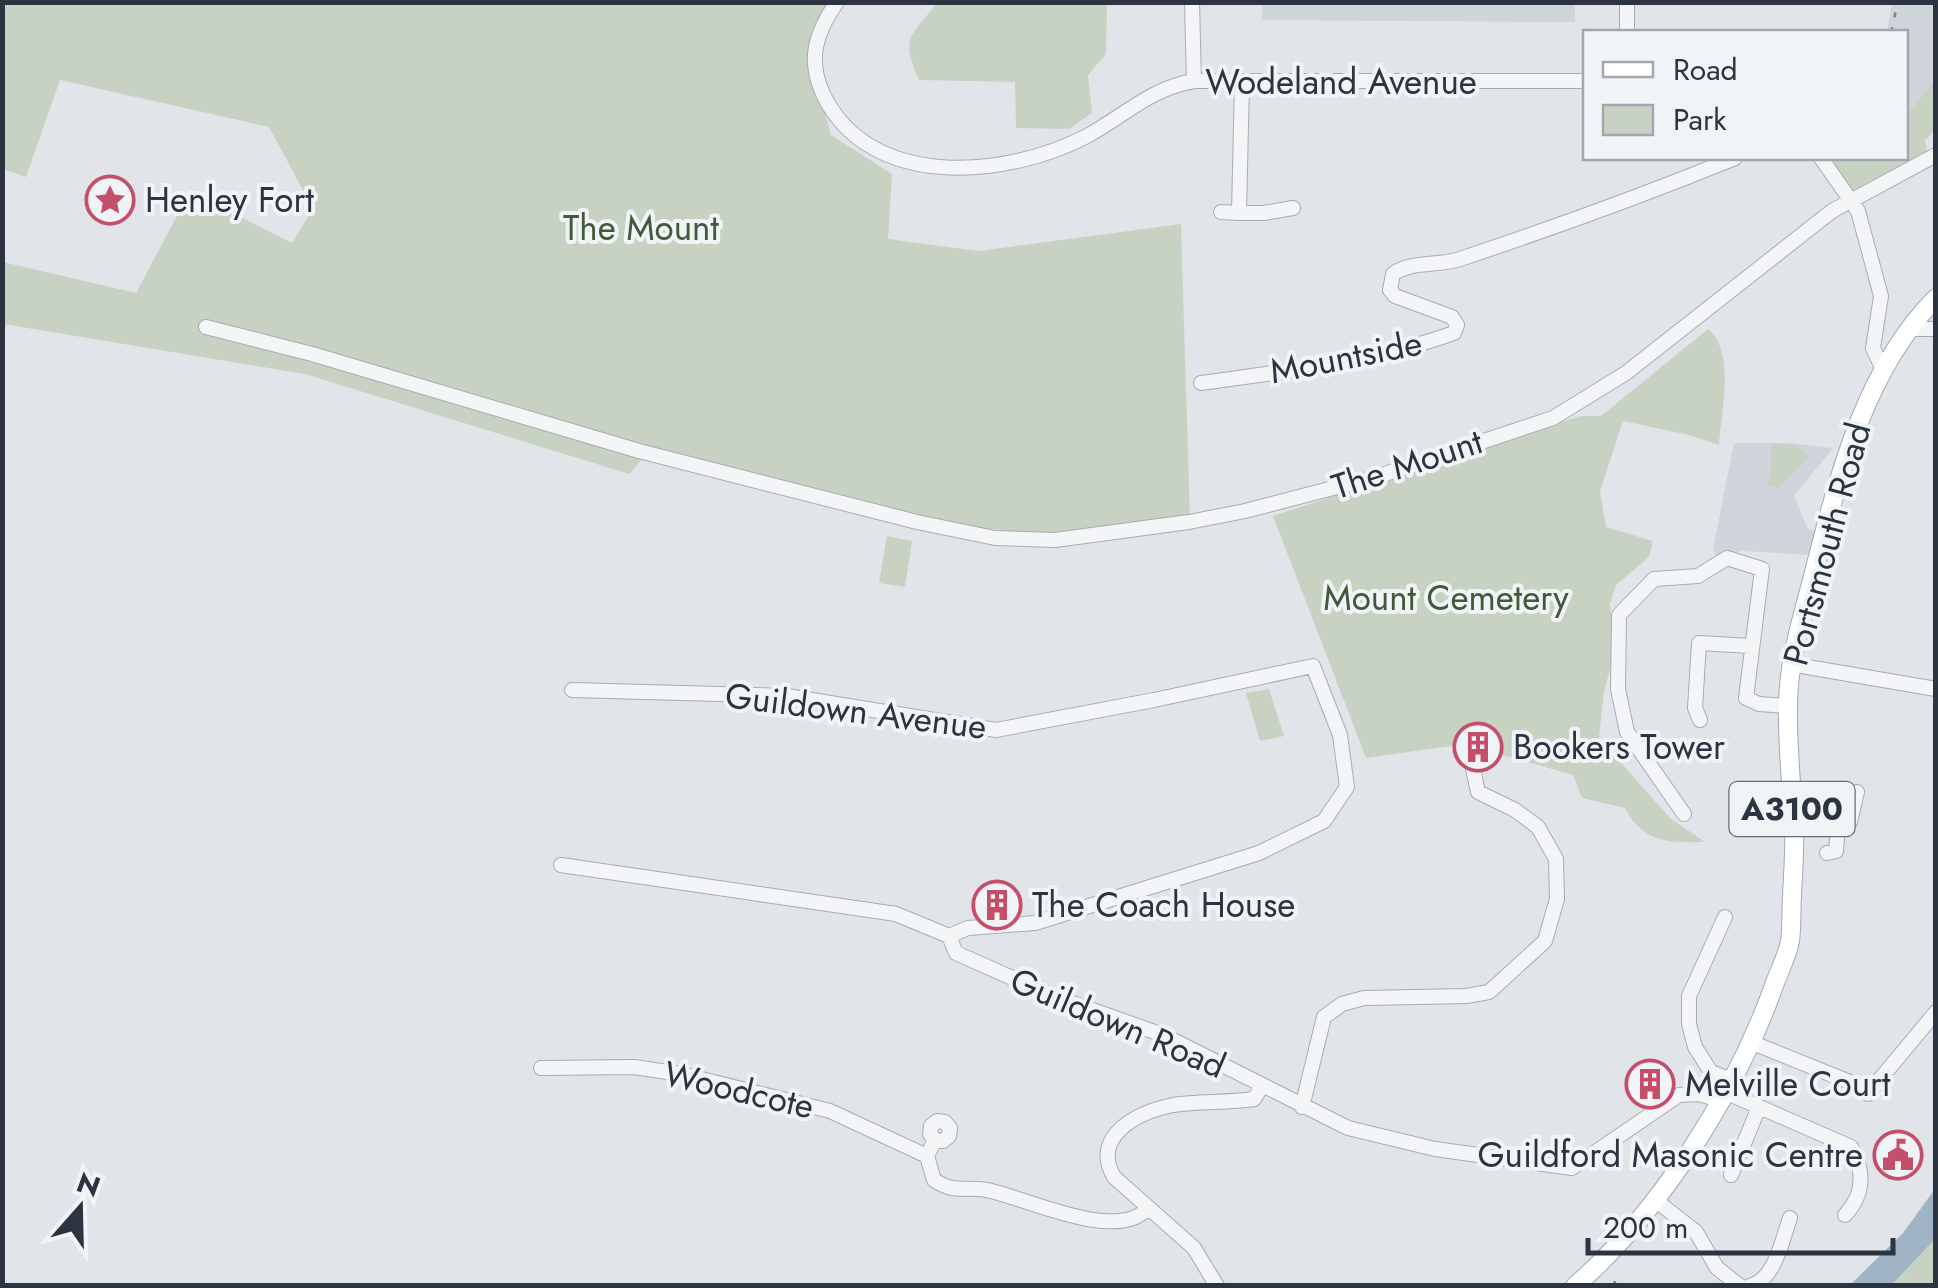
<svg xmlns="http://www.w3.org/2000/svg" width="1938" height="1288" font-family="Jost,sans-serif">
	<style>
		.built { fill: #d0d4db }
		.green { fill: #c8d2c3 }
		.water { fill: #9fb5c6 }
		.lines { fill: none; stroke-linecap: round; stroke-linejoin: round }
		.minor-casing { stroke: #a7acb3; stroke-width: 16 }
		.major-casing { stroke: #a1aab4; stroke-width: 20 }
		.minor { stroke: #f4f5f7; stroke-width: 14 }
		.major { stroke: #fff; stroke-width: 18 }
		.rail { stroke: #7c8691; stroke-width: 2.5; stroke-dasharray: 5 10; stroke-linecap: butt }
		.labels { text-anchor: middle; stroke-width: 8; stroke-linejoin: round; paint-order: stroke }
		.shield { fill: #f1f4f6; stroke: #666e77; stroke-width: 2.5 }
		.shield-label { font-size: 32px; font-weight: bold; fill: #2b3440 }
		.street-label { font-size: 35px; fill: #2b3440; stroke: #f1f4f6 }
		.poi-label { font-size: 35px; fill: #2b3440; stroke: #f1f4f6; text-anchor: start }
		.park-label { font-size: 35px; fill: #425a39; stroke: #f1f4f6 }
	</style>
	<rect width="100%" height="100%" fill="#e1e5e9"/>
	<path class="built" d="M1263,3H1575V22L1262,20Z
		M1892,3H1935V80L1906,115V32H1887Z
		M1734,443H1788L1833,448L1794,496L1808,529L1815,531L1809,555L1742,551L1717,558L1713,549Z"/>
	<path class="green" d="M2,3H837L813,66L831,135L892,174L888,239L978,251L1181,224L1190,520L1046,535L947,524L651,449L629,474L305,374L3,324V262L136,293L190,191L292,243L313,209L269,127L60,80L26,177L3,169Z
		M937,3H1107L1106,54L1088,75L1092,113L1069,129L1016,128L1015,82L919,80C900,36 910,38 937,3Z
		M1935,80V129L1925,141L1928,155L1851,192L1829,158H1906V115Z
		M1708,329C1736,352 1721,412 1719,445L1689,435L1623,421L1600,491L1606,527L1653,541L1649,557L1616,585L1610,604L1614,655L1604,691L1599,738L1670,818L1705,842C1669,843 1643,843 1625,808L1582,798L1573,775L1465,744L1366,758L1273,516L1580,416H1601Z
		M1776,444L1797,446L1809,457L1779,488L1766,485L1771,474V447Z
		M887,536L912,541L905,587L879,583Z
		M1269,689L1284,736L1260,741L1246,693Z
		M1935,1239V1285L1892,1286Z"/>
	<path class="water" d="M1935,1189V1239L1892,1285H1850L1903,1233Z"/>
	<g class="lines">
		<g class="minor-casing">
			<path id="minor" d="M837,2C816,32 807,59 823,94C869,191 1007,178 1087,136C1124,116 1151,88 1194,81H1586
				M1192,2L1194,81
				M1627,2V32
				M1242,82L1239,213H1264L1293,208
				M1821,158L1858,211L1881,296L1873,348L1883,370
				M1221,212L1239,213
				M206,327L312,354L639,451L917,522L995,538L1055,540L1189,522L1245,511L1379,476L1553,418L1626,373L1832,211L1936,155
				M1910,329H1936
				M1201,383C1286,371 1372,362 1454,333L1457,325L1452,317L1395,296L1390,290L1393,274C1410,261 1439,266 1460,259C1553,228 1644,195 1735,158
				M1790,664L1936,689
				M572,690L787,696L996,730L1154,700L1313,666L1340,735L1347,787L1324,821L1259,853L1035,923L968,928L949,936
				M1700,720L1695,708L1699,643L1751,646
				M1684,814L1627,732L1618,689L1619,615L1654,579L1698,576L1727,558L1762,569L1746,698L1759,704L1788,706
				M1794,830L1838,827L1850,822L1857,792
				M1827,853L1836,851L1838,827
				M561,865L896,914L949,936L956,953L1053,996L1163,1035L1348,1128L1435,1149L1572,1168L1679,1095L1698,1094L1720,1100
				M1725,917L1689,996V1024L1695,1047L1711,1072L1732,1080
				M1753,1043L1862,1087L1868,1094
				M541,1068L634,1067L681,1074L830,1111L927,1156
				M1871,1090L1936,1012
				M1725,1092L1851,1147C1865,1171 1864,1195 1845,1215
				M1302,1107L1324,1017L1342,1004L1364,998L1466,996L1489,992L1545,941L1557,899L1556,859L1538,827L1515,810L1478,792L1470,755
				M935,1140L930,1134L931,1126L937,1121L945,1122L950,1128L949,1136L943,1141L935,1140L927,1156L934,1180C955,1194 964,1186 987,1190C1024,1197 1115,1243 1147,1209
				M1731,1175L1759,1107
				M1654,1199L1696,1232L1717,1268L1740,1286
				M1217,1286L1194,1248L1114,1177C1090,1136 1138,1112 1173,1105C1200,1101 1227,1103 1254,1099L1262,1086
				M1749,1286C1775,1281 1782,1240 1790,1218"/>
		</g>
		<g class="major-casing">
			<path id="major" d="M1575,1286C1659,1213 1734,1095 1772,991C1777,975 1787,958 1790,941C1792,927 1791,911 1792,896C1793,873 1795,850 1794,828C1792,787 1787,747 1788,706C1788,663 1801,622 1812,580C1837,483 1863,371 1936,298"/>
		</g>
		<use href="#minor" class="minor"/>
		<use href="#major" class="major"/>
		<path class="rail" d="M1891,32L1898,2
			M1614,1286L1616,1276"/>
	</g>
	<defs>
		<g id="sight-ring" transform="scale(2.5)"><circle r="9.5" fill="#f1f4f6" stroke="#c54f6a" stroke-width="1.5"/><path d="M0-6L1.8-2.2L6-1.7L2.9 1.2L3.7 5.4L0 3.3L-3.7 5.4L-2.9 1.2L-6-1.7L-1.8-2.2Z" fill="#c54f6a"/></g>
		<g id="building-ring" transform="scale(2.5)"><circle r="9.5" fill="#f1f4f6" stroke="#c54f6a" stroke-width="1.5"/><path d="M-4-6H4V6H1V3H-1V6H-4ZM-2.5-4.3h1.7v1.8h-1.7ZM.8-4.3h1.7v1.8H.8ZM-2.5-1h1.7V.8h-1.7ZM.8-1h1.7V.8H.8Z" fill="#c54f6a"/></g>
		<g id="civic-ring" transform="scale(2.5)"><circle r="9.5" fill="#f1f4f6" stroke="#c54f6a" stroke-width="1.5"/><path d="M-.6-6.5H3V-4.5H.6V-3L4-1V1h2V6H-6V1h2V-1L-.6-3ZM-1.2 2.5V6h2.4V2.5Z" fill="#c54f6a"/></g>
	</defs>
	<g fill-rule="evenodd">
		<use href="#sight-ring" x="110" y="200"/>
		<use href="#building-ring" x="1478" y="747"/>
		<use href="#building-ring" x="997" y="905"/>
		<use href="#building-ring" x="1650" y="1084"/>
		<use href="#civic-ring" x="1898" y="1155"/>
	</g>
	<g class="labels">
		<rect class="shield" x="1729.5" y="782" width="125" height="54" rx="8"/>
		<g class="shield-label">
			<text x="1792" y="820">A3100</text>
		</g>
		<g class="street-label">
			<text x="1341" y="94">Wodeland Avenue</text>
			<text transform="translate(1346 357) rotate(-11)" y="12">Mountside</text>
			<text transform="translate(1407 464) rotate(-18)" y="12">The Mount</text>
			<text transform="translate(1827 544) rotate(-75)" y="12">Portsmouth Road</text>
			<text transform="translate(856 711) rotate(7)" y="12">Guildown Avenue</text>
			<text transform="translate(1118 1023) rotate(23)" y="12">Guildown Road</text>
			<text transform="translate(739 1090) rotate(13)" y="12">Woodcote</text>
		</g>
		<g class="poi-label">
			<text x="145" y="212">Henley Fort</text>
			<text x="1513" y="759">Bookers Tower</text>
			<text x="1032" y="917">The Coach House</text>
			<text x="1685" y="1096">Melville Court</text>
			<text x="1863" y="1167" text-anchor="end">Guildford Masonic Centre</text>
		</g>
		<g class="park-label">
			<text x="641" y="240">The Mount</text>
			<text x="1446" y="610">Mount Cemetery</text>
		</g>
	</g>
	<rect width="1938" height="1288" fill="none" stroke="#2b3440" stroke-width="10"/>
	<rect x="1583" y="30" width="325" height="130" fill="#f1f4f6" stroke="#a2a7ad" stroke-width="2.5"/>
	<rect x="1603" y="62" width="50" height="15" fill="#ffffff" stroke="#a2a7ad" stroke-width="2.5"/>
	<text x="1673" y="80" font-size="30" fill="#2b3440">Road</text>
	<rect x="1603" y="105" width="50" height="30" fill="#c8d2c3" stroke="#a2a7ad" stroke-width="2.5"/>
	<text x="1673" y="130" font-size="30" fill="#2b3440">Park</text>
	<g transform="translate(80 1208) rotate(20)" stroke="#f1f4f6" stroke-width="8" paint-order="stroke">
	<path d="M0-8L18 38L0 25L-18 38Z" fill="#2b3440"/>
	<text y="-15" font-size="28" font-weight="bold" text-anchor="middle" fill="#2b3440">N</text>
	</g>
	<path d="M1588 1238v15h305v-15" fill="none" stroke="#2b3440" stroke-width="5"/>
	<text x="1603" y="1238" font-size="30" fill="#2b3440" stroke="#f1f4f6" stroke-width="8" paint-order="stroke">200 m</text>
</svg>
